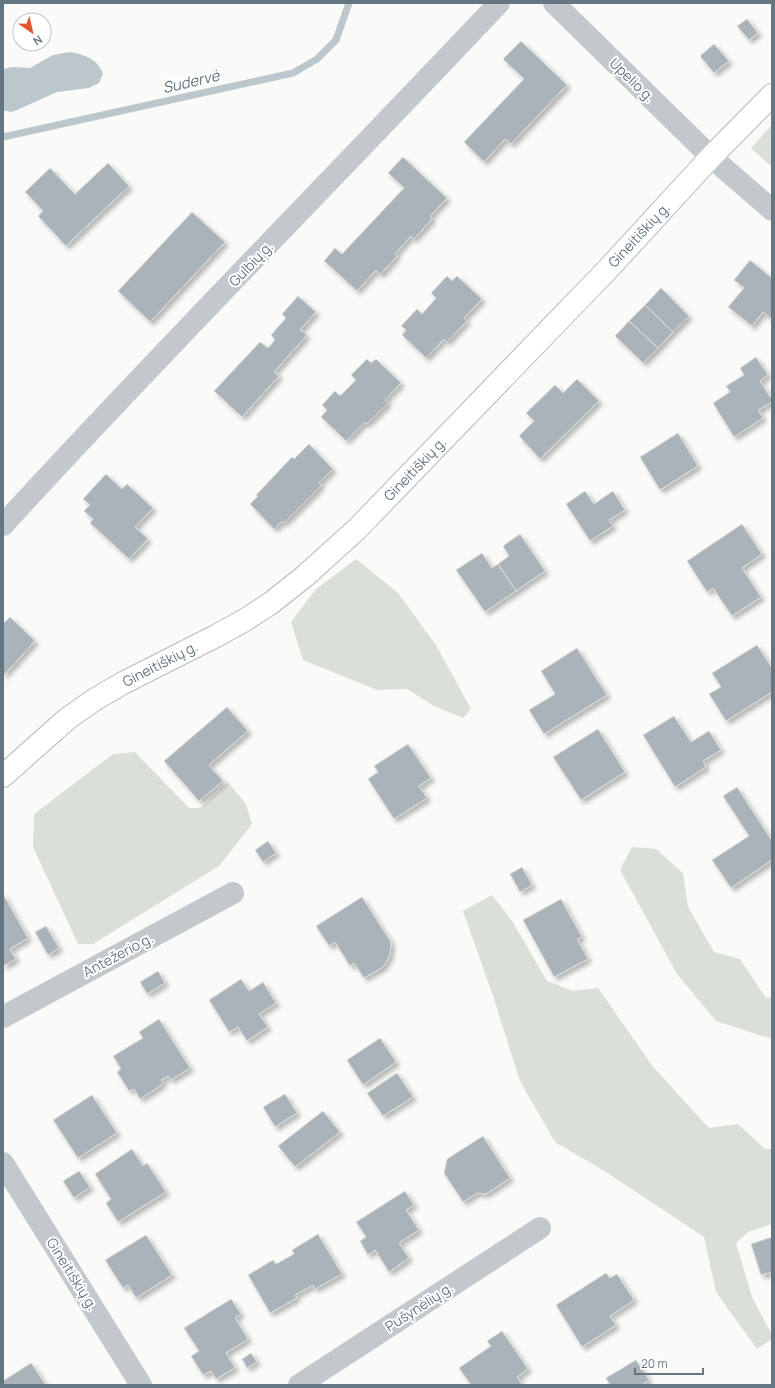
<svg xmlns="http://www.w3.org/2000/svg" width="775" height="1388" font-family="Manrope,sans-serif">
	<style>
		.green { fill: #dadfd7 }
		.water { fill: #bbc7cb }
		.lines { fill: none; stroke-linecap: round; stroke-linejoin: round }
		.stream { stroke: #bbc7cb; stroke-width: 7 }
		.building { fill: #aab3b9; stroke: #dcdcda; filter: url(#shadow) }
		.secondary-casing { stroke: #b3babf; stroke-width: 24 }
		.street { stroke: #c3c8cc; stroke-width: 22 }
		.secondary { stroke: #fff; stroke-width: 22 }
		.labels { text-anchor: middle; stroke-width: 4; stroke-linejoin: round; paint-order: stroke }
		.street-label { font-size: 14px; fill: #657683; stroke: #fff }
		.water-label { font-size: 15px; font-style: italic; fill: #60757c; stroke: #fff }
	</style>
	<defs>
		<filter id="shadow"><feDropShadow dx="3.5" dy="3.5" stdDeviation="2" flood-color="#0004"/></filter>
	</defs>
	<rect width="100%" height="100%" fill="#fafaf8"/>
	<path class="green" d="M772,125V167L751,148Z
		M356,559L398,593L436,645L471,709L463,718L434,706L407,689L377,690L303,660L291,622L315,590Z
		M135,752L189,808H200L228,782L246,804L252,824L219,866L93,944H78L33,847L34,814L113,754Z
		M632,847L656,849L683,873L688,907L714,952L740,959L766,998L772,997V1039L716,1021L677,974L620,870Z
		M492,895L512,921L547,981L573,991L598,988L654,1068L709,1128L738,1124L765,1149H772V1224L748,1232L736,1243L752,1297L772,1335V1339L757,1349L716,1292L704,1237L606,1172L555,1142L520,1081L493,996L463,911Z"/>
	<path class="water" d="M70,52C84,54 99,60 103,74L99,83L89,88L57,92L17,110L11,112L3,110V69L13,67L30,68L53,55Z"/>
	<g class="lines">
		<path class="stream" d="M3,137L293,73L317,59L336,40L349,3"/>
	</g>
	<path class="building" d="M747,19L758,33L749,40L737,26Z
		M521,41L567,85L511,144L505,139L484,162L464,142L524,79L503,59Z
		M714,44L729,61L714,73L700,56Z
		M403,157L447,198L430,216L432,219L414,239L411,236L395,254L397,256L380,275L376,270L357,291L324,261L335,248L342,254L404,188L388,173Z
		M108,163L129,186L66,246L38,216L43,211L25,192L50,168L75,194Z
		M192,212L225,242L150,322L118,291Z
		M750,260L772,278V319L763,312L752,326L728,307L744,288L734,280Z
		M447,276L452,281L457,276L482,299L464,318L467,321L447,342L444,339L426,358L402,335L406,330L401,326L417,309L422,314L436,298L431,293Z
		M661,288L689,316L673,332L645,305Z
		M298,296L316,312L300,330L307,335L274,372L279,376L242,417L214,391L260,342L268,348L275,340L271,335L286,318L282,314Z
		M645,305L673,332L658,348L629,321Z
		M629,321L658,348L643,363L615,336Z
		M756,357L768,375L760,381L770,397L772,396V402L758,410L763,418L734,437L713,403L730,392L726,386L744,375L740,368Z
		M367,359L371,363L376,359L401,383L385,400L388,403L367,424L365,422L346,441L321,417L327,410L322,405L335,391L340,396L356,380L351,375Z
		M577,379L599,401L540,459L519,436L534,421L526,413L555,385L563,393Z
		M678,433L698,466L660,490L640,457Z
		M309,444L333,469L319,483L321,486L284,523L282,521L274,529L250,504L258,496L256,495L292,457L294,459Z
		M106,474L122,489L127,484L153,508L135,527L148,539L129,559L90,523L93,519L84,511L90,505L83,499Z
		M585,491L594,504L613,491L625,510L609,520L613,526L590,541L566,504Z
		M742,524L762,554L742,568L761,597L732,616L713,588L707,592L687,561Z
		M520,534L545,571L516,591L498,564L509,556L503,546Z
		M482,553L492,568L498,564L516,591L485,612L456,570Z
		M10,617L35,641L3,676V624Z
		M757,645L772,668V692L726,721L709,694L721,687L712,673Z
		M577,648L607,695L544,734L529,710L555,694L541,671Z
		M227,707L248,731L209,765L223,781L199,801L164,761Z
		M674,716L691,742L709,731L721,750L703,761L706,767L675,787L643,735Z
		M598,729L625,772L581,800L553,757Z
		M408,744L431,778L419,786L427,798L394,819L368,779L378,772L374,766Z
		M737,787L772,841V860L731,888L712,860L749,836L723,796Z
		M268,841L276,853L263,862L255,850Z
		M522,867L532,885L520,892L510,874Z
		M3,894L28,938L10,949L16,959L3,966Z
		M362,897L391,942L390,955L387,961L383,967L364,978L354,963L350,966L335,942L329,946L316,926Z
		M561,899L582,937L577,939L588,959L554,977L523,920Z
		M46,926L59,948L48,955L35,932Z
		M158,971L165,983L147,994L140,982Z
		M241,979L249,991L263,982L276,1003L259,1014L268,1027L247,1041L238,1027L229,1032L209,1000Z
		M159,1019L190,1068L171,1080L168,1076L161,1080L163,1084L140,1099L134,1089L129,1091L117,1072L121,1069L113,1056L143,1038L139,1032Z
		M380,1038L396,1062L363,1085L347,1060Z
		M397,1073L413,1097L383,1116L367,1093Z
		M285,1094L297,1113L275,1127L263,1107Z
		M92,1095L117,1133L78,1158L53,1120Z
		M323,1111L340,1132L295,1167L278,1146Z
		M483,1136L510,1178L486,1194L477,1193L463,1202L444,1173L447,1159Z
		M132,1149L143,1166L147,1163L166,1192L118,1222L106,1203L111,1199L95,1174Z
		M79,1171L90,1187L74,1198L63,1181Z
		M405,1191L414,1205L406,1210L419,1230L399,1243L409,1258L389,1272L375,1250L368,1255L360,1241L366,1237L356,1222Z
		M318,1234L342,1274L315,1289L313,1285L295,1295L297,1298L270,1313L248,1275L273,1260L276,1264L294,1254L292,1250Z
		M146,1235L172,1275L136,1298L128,1285L123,1288L105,1260Z
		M772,1237V1272L761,1275L751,1244Z
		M606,1273L610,1278L617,1274L634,1300L610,1316L616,1325L582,1347L556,1305Z
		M231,1299L241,1314L235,1318L248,1339L226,1353L235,1368L216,1379L211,1371L203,1375L191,1356L199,1351L184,1328Z
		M502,1331L528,1369L517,1377L522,1385H471L459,1368L491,1346L487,1341Z
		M251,1353L257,1362L247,1368L242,1359Z
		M636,1360L649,1380L642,1385H610L606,1378Z
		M31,1363L46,1385H3V1381Z"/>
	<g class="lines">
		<g class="secondary-casing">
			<path id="secondary" d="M3,776L67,719L94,700L123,683L216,636L245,620L271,603L305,576L357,529L608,269L711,157L772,95"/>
		</g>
		<path class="street" d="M554,3L711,157L772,210
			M3,525C165,348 334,178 499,3
			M3,1017L233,893
			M3,1163L141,1385
			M299,1385L540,1228"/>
		<use href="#secondary" class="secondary"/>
	</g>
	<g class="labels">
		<g class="street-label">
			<text transform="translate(632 80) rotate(44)" y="5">Upelio g.</text>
			<text transform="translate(639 235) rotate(-47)" y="5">Gineitiškių g.</text>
			<text transform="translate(251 264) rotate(-46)" y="5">Gulbių g.</text>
			<text transform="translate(415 469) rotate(-46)" y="5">Gineitiškių g.</text>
			<text transform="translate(160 664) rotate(-27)" y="5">Gineitiškių g.</text>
			<text transform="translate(118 955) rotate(-28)" y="5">Antežerio g.</text>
			<text transform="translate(72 1274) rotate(58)" y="5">Gineitiškių g.</text>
			<text transform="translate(419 1307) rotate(-33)" y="5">Pušynėlių g.</text>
		</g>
		<g class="water-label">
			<text transform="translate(191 82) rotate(-13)" y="5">Sudervė</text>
		</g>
	</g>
	<rect width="775" height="1388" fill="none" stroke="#657683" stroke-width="8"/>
	<g transform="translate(32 32) rotate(146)"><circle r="19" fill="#ffffff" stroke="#c1c8cd"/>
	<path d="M0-3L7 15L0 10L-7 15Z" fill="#e4572e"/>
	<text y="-6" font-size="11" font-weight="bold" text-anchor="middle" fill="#657683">N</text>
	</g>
	<path d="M635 1368v6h68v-6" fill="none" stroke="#657683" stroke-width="2"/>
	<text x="641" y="1368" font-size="12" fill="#657683" stroke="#ffffff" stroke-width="3" paint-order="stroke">20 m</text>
</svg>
